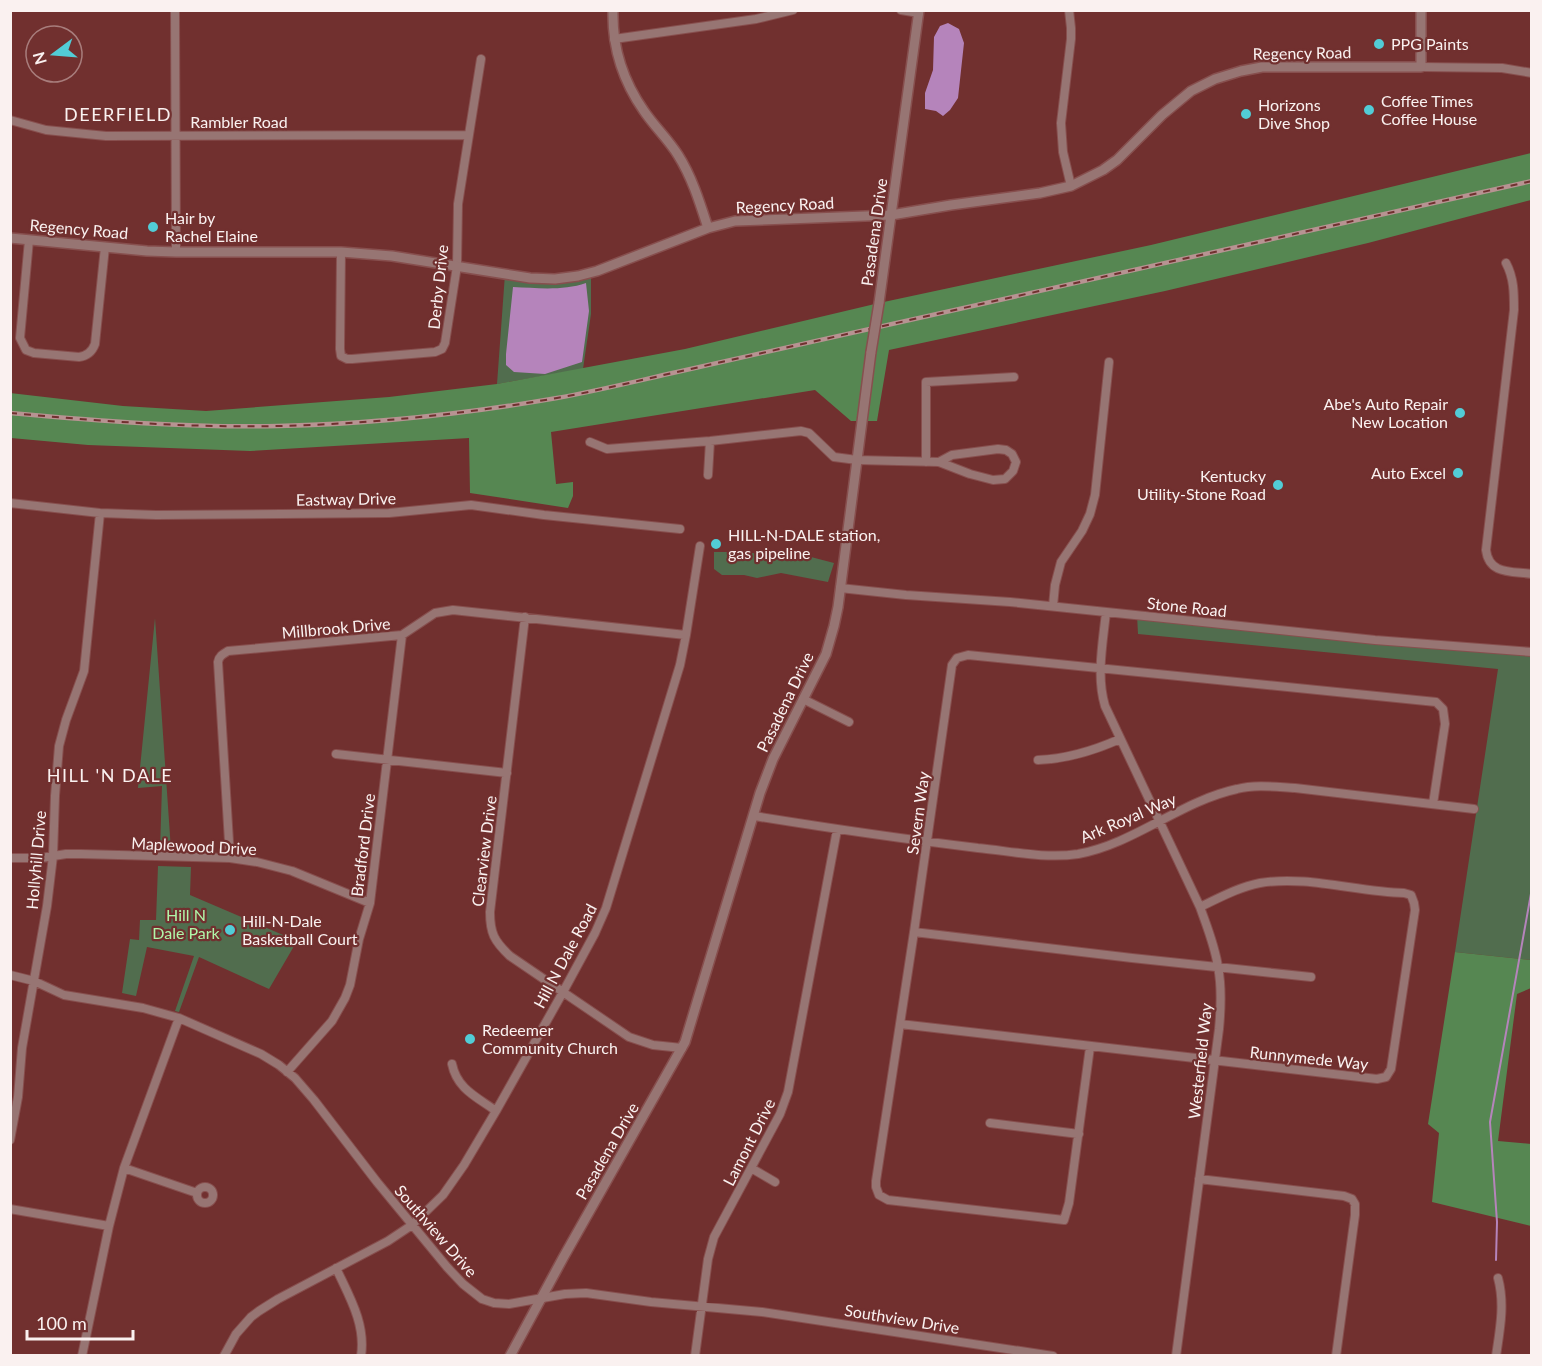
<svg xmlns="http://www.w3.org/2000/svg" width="1542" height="1366" font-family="Lato,sans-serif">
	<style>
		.green { fill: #516d4e }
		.forest { fill: #568752 }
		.water { fill: #b584bb }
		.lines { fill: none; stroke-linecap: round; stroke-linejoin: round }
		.stream { stroke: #b584bb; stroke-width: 2 }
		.minor-casing { stroke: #874f4e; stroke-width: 10 }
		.tertiary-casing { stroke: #874f4e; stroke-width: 12 }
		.minor { stroke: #977573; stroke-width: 8 }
		.tertiary { stroke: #977573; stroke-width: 9 }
		.rail-casing { stroke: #b79392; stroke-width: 4.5 }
		.rail { stroke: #71302f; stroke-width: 2; stroke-dasharray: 7; stroke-linecap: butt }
		.tertiary-bridge-casing { stroke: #874f4e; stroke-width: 12; stroke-linecap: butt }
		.tertiary-bridge { stroke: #977573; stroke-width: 9 }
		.poi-dot { fill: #52ccd6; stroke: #71302f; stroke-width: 2 }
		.labels { text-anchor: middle; stroke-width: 4.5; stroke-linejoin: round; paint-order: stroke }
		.poi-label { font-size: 16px; fill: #faf1f0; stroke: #71302f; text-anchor: start }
		.street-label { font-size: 16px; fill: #faf1f0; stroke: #71302f }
		.park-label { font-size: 16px; fill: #aff6a9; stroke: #71302f }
		.neighbourhood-label { font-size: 18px; letter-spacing: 1.5px; fill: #faf1f0; stroke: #71302f }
	</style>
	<rect width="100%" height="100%" fill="#71302f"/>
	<path class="green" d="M591,273V314L583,369L497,384L505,274L530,278Z
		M714,552H745L760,554L811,557L834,563L828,582L781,573L757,578L744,575H722L714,569Z
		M1137,615L1531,652V960L1455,952L1498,669L1138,634Z
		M155,618L171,850H160L162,786L138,788Z
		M158,866L191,867L190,895L297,941L269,989L199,957L179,1012L175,1011L194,956L147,947L136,996L122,993L130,939L139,940L140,920H156Z"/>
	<path class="forest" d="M1531,153V200L1368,243L1165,291L889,350L877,421H851L815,390L551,432L556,484L573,482V496L568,508L470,493L469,438L250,451L88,445L11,438L10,393L123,406L206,411L389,397L497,384L685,349L879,303L1151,245Z
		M1455,952L1531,960V988L1517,994L1498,1141L1531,1144V1226L1432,1202L1439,1133L1428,1124Z"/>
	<path class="water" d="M948,23L959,29L964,43L958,98L950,110L943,116L936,111L925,109V93L933,70L934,37L940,26Z
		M586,283L589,311L582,362L545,374L514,372L506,365V354L513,287C537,288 563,291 586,283Z"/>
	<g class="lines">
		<path class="stream" d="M1496,1260L1497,1222L1490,1122L1532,888"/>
		<g class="minor-casing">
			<path id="minor" d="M175,10L176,252
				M901,10L919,13
				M1069,10L1071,28V39L1061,123L1063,152L1071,186
				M614,39L756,19L793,10
				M1421,67L1502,68L1532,73
				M10,120L46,130L106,136L469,135
				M29,240L20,338L26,350L34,353L79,357C87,356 92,352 95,344L105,247
				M341,252L340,349L341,356L347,359H352L435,352L442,349L445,343L457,266L458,204L481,59
				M1506,263C1514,278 1514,293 1514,310L1486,550C1489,575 1512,571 1532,574
				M590,442L607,449L710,441L801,431L809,433L834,457L857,460L939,462L970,474L993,480L1005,479L1013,471L1016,462L1012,454L1006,450L998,449L952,455L939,462
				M926,462V382L1014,377
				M708,475L710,441
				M10,503L100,513L156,515L389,513L471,505L544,515L680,529
				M840,588L906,595L1010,602L1375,640L1532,652
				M1053,606L1055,585L1061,562L1082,531L1090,514L1095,495L1109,362
				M1106,612C1103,642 1096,676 1105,706L1200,907C1207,927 1215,946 1218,967C1222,987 1221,1008 1219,1029L1176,1356
				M525,617L490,912C490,933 494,941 510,956L629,1037L653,1045L682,1048
				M803,699L849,722
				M336,754L507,773
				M1038,760C1067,759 1093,751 1120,739
				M754,816C828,828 903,839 978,848C1010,851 1045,859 1078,854C1134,844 1181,801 1237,789C1256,784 1276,787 1295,788L1474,809
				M10,858H41L66,854H81L230,858L257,862L292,871L370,903
				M230,858L218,662C219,656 223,654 228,651L402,635L435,613L453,610L686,635
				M914,932L1132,958L1311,977
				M10,975L34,981L64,995L143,1008L179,1018L261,1054L279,1065L295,1078L314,1100L377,1182L447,1267L463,1284L482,1299L494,1303L509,1304L565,1294L586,1293L651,1302L762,1312L1053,1356
				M900,1024L1377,1079L1386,1077L1391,1069L1415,910L1414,903L1411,895L1404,893C1357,892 1307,875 1260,883C1239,887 1219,898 1200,907
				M1090,1047L1069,1203L1064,1220L888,1200L879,1195L876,1187V1181L914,932L952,665L957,658L968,655L1436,702L1443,709L1445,724L1433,804
				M452,1064C457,1089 477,1097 496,1111
				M287,1072L332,1021L345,998L350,985L359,939L370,903L402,635
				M990,1123L1079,1134
				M10,1140L18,1097L22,1048L47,906L53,856L55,796L59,746L66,720L84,671L100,513
				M124,1168L197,1193
				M751,1168L775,1182
				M1199,1179L1344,1196L1352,1199L1355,1204V1215L1336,1356
				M197 1195a8 8 0 1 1 16 0a8 8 0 1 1-16 0Z
				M10,1209L109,1226
				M336,1268C349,1296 366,1324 361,1356
				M82,1356L109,1226L124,1168L179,1018
				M224,1356L236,1334L251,1317L259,1311L278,1299L388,1241L412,1225L443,1195L464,1165L496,1111L563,992L595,933L606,908L680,665L686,635L700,546
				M695,1356L708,1259L714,1237L780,1114L788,1092L837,830
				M1496,1356C1500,1329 1505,1304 1498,1278"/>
		</g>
		<g class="tertiary-casing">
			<path id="tertiary" d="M613,10C612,47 623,81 644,111C654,126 668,139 678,155C692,177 700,203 708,228
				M10,238L147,251L176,252H341L392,256L530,278L555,279L578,276L597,271L708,228L735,221L891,215L951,205L1040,193L1071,186L1103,170L1117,160L1162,115L1191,91L1215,79L1241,71L1262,67H1421V10
				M879,303L919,10
				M510,1356L563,1258L685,1042L760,793L773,759L826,654L834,626L838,607L871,352"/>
		</g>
		<use href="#minor" class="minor"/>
		<use href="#tertiary" class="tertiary"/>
		<g class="rail-casing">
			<path id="rail" d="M10,413C100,421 188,428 278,426C371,424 465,414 557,398C597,391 637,381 677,372L1532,181"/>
		</g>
		<use href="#rail" class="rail"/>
		<g class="tertiary-bridge-casing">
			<path id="tertiary-bridge" d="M871,352L879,303"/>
		</g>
		<use href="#tertiary-bridge" class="tertiary-bridge"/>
	</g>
	<g class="poi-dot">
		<circle cx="1379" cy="44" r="6"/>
		<circle cx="1369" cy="110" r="6"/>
		<circle cx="1246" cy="114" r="6"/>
		<circle cx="153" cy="227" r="6"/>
		<circle cx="1460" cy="413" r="6"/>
		<circle cx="1458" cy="473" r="6"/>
		<circle cx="1278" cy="485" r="6"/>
		<circle cx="716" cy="544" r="6"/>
		<circle cx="230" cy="930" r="6"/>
		<circle cx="470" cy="1039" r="6"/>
	</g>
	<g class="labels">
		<g class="poi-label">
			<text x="1391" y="50">PPG Paints</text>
			<text x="1381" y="107">Coffee Times<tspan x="1381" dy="18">Coffee House</tspan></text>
			<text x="1258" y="111">Horizons<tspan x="1258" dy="18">Dive Shop</tspan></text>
			<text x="165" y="224">Hair by<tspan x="165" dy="18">Rachel Elaine</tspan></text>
			<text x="1448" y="410" text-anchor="end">Abe's Auto Repair<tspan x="1448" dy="18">New Location</tspan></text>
			<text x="1446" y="479" text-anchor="end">Auto Excel</text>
			<text x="1266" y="482" text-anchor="end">Kentucky<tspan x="1266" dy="18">Utility-Stone Road</tspan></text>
			<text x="728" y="541">HILL-N-DALE station,<tspan x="728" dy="18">gas pipeline</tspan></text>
			<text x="242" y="927">Hill-N-Dale<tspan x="242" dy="18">Basketball Court</tspan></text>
			<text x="482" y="1036">Redeemer<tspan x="482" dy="18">Community Church</tspan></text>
		</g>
		<g class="street-label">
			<text transform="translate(1302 53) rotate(-1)" y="6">Regency Road</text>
			<text x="239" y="128">Rambler Road</text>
			<text transform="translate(785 205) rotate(-3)" y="6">Regency Road</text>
			<text transform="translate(79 229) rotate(5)" y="6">Regency Road</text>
			<text transform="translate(874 232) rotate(-82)" y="6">Pasadena Drive</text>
			<text transform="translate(438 287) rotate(-84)" y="6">Derby Drive</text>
			<text transform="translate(346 499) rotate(-1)" y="6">Eastway Drive</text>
			<text transform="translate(1187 607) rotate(6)" y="6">Stone Road</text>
			<text transform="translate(336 628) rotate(-5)" y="6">Millbrook Drive</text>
			<text transform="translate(785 702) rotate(-64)" y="6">Pasadena Drive</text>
			<text transform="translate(918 813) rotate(-82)" y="6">Severn Way</text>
			<text transform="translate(1128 818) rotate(-23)" y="6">Ark Royal Way</text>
			<text transform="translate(363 845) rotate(-83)" y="6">Bradford Drive</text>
			<text transform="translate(194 846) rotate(3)" y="6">Maplewood Drive</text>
			<text transform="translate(484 851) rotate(-83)" y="6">Clearview Drive</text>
			<text transform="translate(36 860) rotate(-85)" y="6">Hollyhill Drive</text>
			<text transform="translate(565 956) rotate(-62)" y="6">Hill N Dale Road</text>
			<text transform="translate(1309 1058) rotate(6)" y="6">Runnymede Way</text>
			<text transform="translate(1200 1061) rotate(-84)" y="6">Westerfield Way</text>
			<text transform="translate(749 1142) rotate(-63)" y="6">Lamont Drive</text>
			<text transform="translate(607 1151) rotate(-60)" y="6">Pasadena Drive</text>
			<text transform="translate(436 1231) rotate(49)" y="6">Southview Drive</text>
			<text transform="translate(902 1319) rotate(9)" y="6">Southview Drive</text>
		</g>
		<g class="park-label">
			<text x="186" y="921">Hill N<tspan x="186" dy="18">Dale Park</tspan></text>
		</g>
		<g class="neighbourhood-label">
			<text x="118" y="121">DEERFIELD</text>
			<text x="110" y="782">HILL 'N DALE</text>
		</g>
	</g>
	<rect width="1542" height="1366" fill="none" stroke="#faf1f0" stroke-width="24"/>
	<g transform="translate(54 54) rotate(254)"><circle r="28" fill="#71302f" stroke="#a87d7c" stroke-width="1.5"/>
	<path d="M0-4.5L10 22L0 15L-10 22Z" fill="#52ccd6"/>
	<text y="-9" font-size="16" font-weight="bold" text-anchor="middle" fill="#faf1f0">N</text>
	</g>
	<path d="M27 1330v9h106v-9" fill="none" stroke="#faf1f0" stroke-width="3"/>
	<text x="36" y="1330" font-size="18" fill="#faf1f0" stroke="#71302f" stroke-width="4.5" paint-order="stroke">100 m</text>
</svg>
